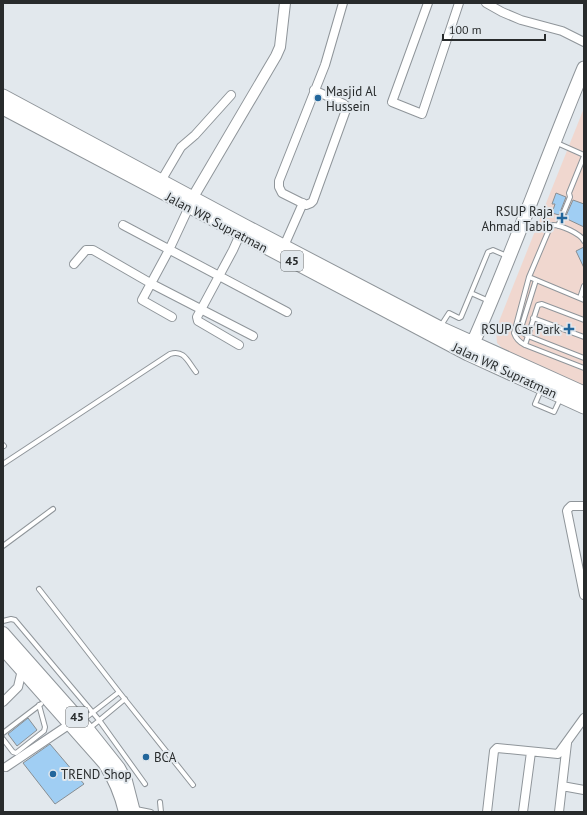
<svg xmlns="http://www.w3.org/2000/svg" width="587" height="815" font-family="'PT Sans',sans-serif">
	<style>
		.medical { fill: #f0d7cf }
		.building { fill: #a0cef3; stroke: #888e92 }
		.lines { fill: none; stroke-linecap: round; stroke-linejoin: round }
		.service-casing { stroke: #8f959a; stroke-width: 6 }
		.minor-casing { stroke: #8f959a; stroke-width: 10 }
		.tertiary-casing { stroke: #8f959a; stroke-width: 12 }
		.primary-casing { stroke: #8f959a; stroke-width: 14 }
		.trunk-casing { stroke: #8f959a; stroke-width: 15 }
		.service { stroke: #fff; stroke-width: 4 }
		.minor { stroke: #fff; stroke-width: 8 }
		.tertiary { stroke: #fff; stroke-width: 10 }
		.primary { stroke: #fff; stroke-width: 12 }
		.trunk { stroke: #fff; stroke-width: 13 }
		.poi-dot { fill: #22669b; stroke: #e2e8ed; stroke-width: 1.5 }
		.labels { text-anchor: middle; stroke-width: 4; stroke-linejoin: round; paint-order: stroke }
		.shield { fill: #e2e8ed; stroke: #606466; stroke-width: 1 }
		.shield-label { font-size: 12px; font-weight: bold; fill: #282b2c }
		.poi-label { font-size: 13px; fill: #282b2c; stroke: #e2e8ed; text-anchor: start }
		.street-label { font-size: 13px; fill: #282b2c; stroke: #e2e8ed }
	</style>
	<rect width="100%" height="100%" fill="#e2e8ed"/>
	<path class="medical" d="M584,108V387L507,353L497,343L496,329Z"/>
	<path class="building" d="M556,193L566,197L559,215L552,213L555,204H552Z
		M573,200L584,204V227L565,218Z
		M584,247V268L576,251Z
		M28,718L37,730L17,746L8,734Z
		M50,744L84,784L55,804L23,763Z"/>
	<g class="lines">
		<g class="service-casing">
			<path id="service" d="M557,143L584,155
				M558,226L570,197L569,193L584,156
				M584,241C581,234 560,224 551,225L529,277L584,300
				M529,277L514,333C516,339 519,342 525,345L584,368
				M536,280L521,328L523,333L528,336L584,358
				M580,298L584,286
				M489,301L471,293L488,252L493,250L507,256
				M533,318L584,337
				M440,327L449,313L459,318L461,317L471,293
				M525,345L538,305L542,304L584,320
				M541,390L535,404L554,412L561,397
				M3,445L4,446
				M3,464L170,354C184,349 188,362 196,372
				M3,546L53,509
				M39,589L119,692L83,720
				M3,621L11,619L15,620L99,720L145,784
				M119,692L193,785
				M90,728L125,699
				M3,733L41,704
				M3,739L13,752L16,753L44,731L45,727L39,705
				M160,802L161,812
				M136,809L151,812"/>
		</g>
		<g class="minor-casing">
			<path id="minor" d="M428,3L392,102L422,114L459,3
				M486,3L502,12L521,20L562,31L584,42
				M314,90L344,104L347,107L313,201L311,203L306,205L282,193L279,187V181L325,65L343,3
				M161,181L181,147L195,135L231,95
				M123,225L287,312
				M284,246L303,203
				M74,264L86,250H93L152,284L253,336
				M172,317L142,300L169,250L189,207
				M239,345L198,321L197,317L233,250L242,230
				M584,506H571L568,509L567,511L584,595
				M3,702L18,687L22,670
				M6,767L70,724
				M562,786L584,790
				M487,812L494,751L497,748L558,754L584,718
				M523,812L531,752
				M559,812L567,743"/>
		</g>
		<g class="tertiary-casing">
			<path id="tertiary" d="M193,197L276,56L280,47L285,3"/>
		</g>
		<g class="primary-casing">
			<path id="primary" d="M3,633L88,729L119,768L126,781L134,812
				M3,649L104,763C114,778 121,795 125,812"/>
		</g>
		<g class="trunk-casing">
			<path id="trunk" d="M3,96L245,226L440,328L584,393
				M3,108L468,354L584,407
				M473,343C513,253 546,159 584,68"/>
		</g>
		<use href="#service" class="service"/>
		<use href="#minor" class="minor"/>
		<use href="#tertiary" class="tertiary"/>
		<use href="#primary" class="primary"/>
		<use href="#trunk" class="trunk"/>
	</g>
	<g class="poi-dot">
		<circle cx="318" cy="98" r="4"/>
		<path d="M560 212h4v4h4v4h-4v4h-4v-4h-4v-4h4z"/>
		<path d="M567 323h4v4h4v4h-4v4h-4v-4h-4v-4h4z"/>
		<circle cx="146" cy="757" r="4"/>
		<circle cx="53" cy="774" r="4"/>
	</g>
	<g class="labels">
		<g class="shield">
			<rect x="281" y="251" width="22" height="20" rx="3"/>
			<rect x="66" y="707" width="22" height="20" rx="3"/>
		</g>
		<g class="shield-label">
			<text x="292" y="265">45</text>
			<text x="77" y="721">45</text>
		</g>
		<g class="poi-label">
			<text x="326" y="96">Masjid Al<tspan x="326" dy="15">Hussein</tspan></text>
			<text x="553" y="216" text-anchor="end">RSUP Raja<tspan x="553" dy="15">Ahmad Tabib</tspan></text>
			<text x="560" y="334" text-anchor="end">RSUP Car Park</text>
			<text x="154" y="762">BCA</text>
			<text x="61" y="779">TREND Shop</text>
		</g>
		<g class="street-label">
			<text transform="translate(217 222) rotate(28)" y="5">Jalan WR Supratman</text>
			<text transform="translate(505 370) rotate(25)" y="5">Jalan WR Supratman</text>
		</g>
	</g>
	<rect width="587" height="815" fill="none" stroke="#282b2c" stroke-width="8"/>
	<path d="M443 34v6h102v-6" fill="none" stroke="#282b2c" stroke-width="2"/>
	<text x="449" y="34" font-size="12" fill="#282b2c" stroke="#e2e8ed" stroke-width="3" paint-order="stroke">100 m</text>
</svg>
